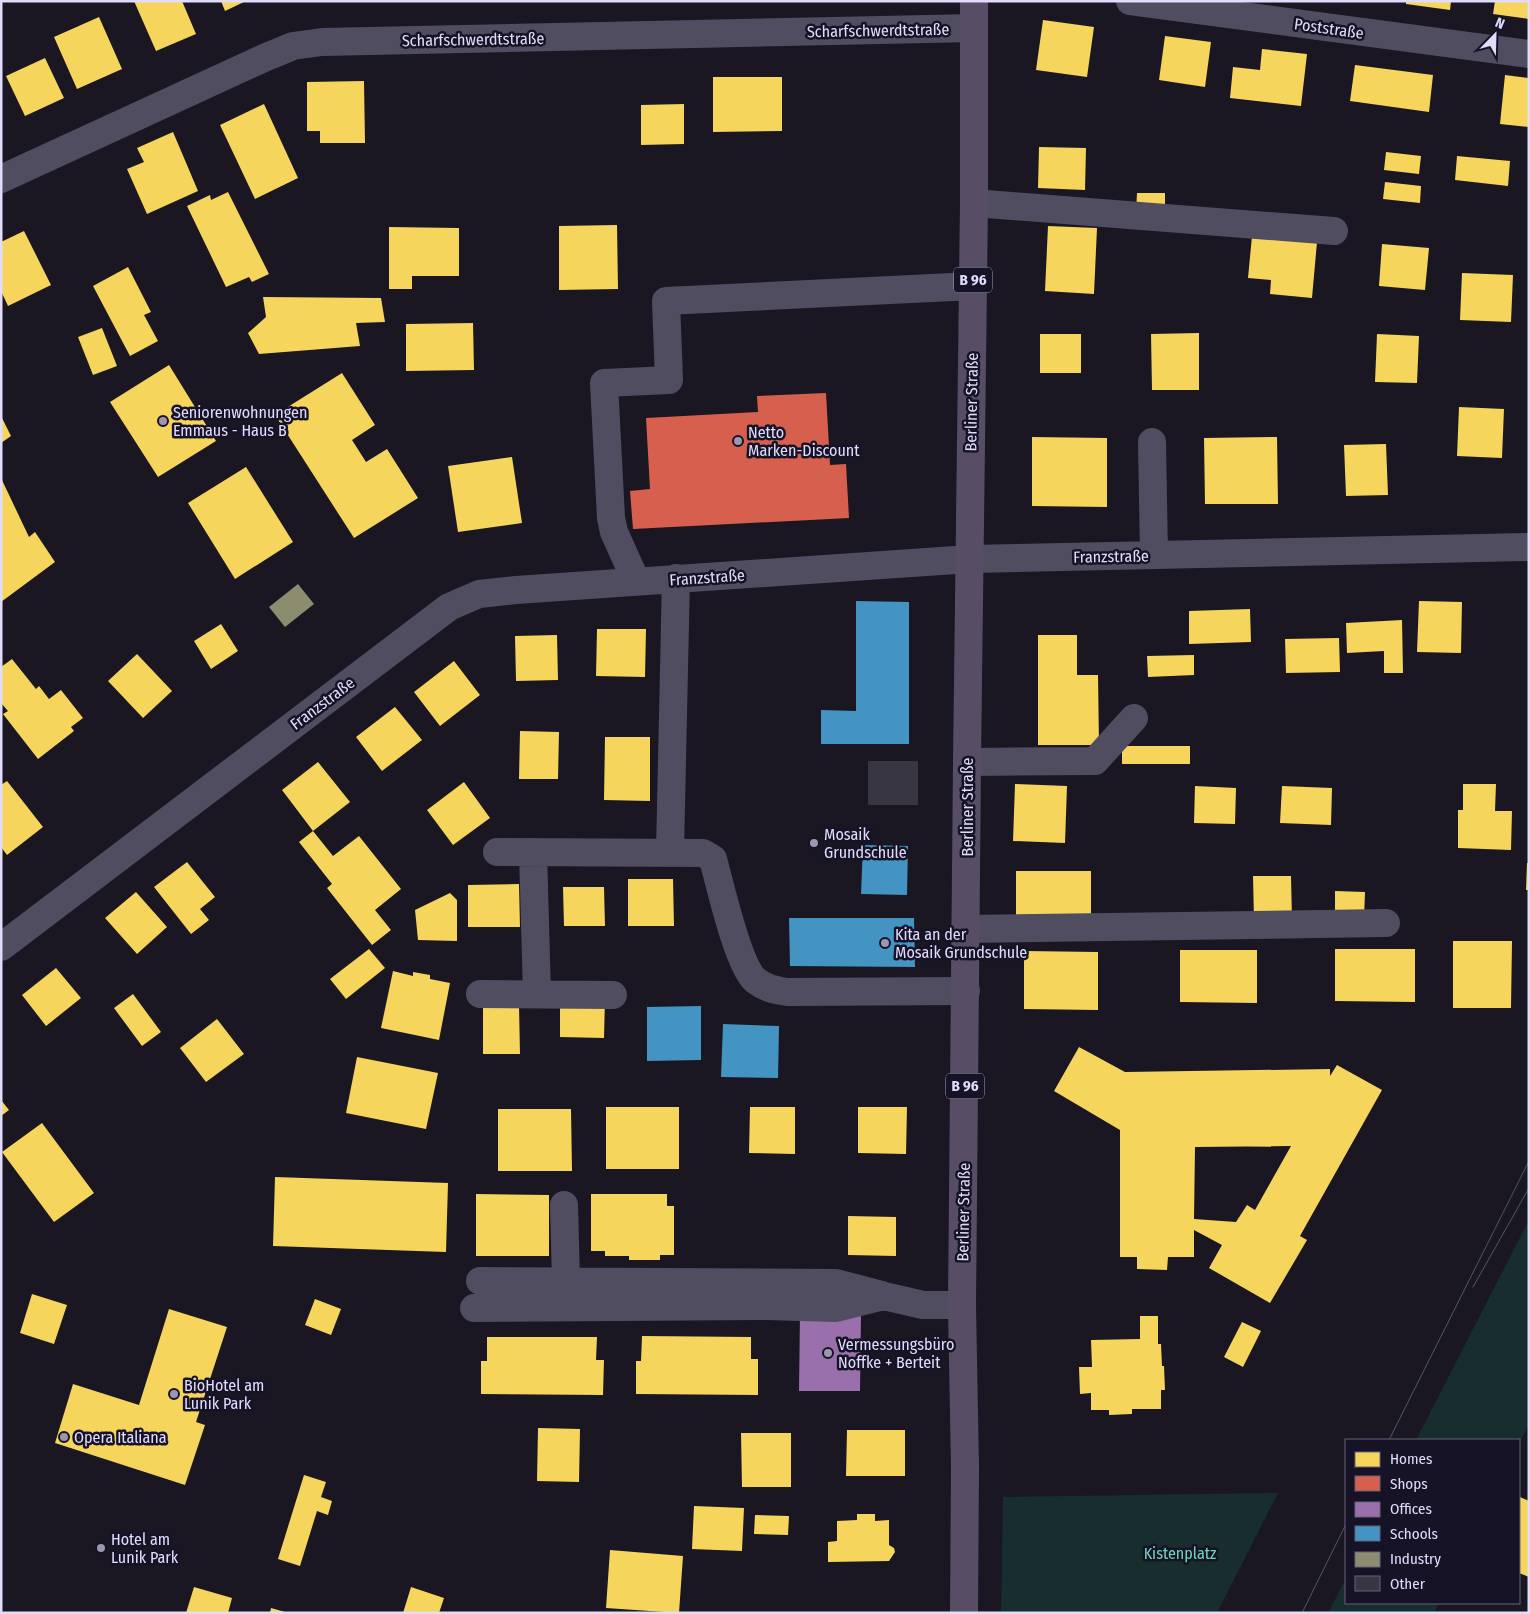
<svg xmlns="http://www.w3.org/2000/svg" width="1530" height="1614" font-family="'Fira Sans Condensed',sans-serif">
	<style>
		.green { fill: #172d2e }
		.homes { fill: #f6d55c; fill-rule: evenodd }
		.shops { fill: #d6604d }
		.offices { fill: #9970ab }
		.schools { fill: #4393c3 }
		.industry { fill: #8c8c6e }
		.building { fill: #393643 }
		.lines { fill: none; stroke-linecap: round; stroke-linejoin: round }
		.minor { stroke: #504d61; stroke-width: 28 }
		.major { stroke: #574e66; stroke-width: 28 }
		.tram { stroke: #4a5969; stroke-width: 1 }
		.poi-dot { fill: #9b97af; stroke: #171326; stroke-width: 2 }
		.labels { text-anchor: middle; stroke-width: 5; stroke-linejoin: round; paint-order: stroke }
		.shield { fill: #171326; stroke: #a4a0bb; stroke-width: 1 }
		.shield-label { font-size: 15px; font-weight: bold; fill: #e1dcfb }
		.street-label { font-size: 16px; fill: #e1dcfb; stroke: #171326 }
		.poi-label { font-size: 16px; fill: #e1dcfb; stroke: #171326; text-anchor: start }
		.park-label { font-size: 16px; fill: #6fd4c0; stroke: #171326 }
	</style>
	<rect width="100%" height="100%" fill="#1a1722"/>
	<path class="green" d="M1529,1220V1424L1519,1444V1440H1416Z
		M1278,1493L1217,1613H1001L1003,1497Z
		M1346,1578V1603H1439L1434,1613H1328Z"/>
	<path class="homes" d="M134,1H182L196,34L156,51Z
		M221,1H246L225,11Z
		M1406,1H1451L1450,10L1406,4Z
		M1495,1H1529V19L1493,14Z
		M99,17L122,69L77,89L54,37Z
		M1043,20L1094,27L1087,77L1036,70Z
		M1165,36L1211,42L1205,87L1159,80Z
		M1262,49L1307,54L1301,106L1230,98L1233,67L1260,70Z
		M45,58L64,98L25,116L6,76Z
		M1355,65L1433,75L1429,112L1350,101Z
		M1505,75L1529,78V127L1500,124Z
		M713,77H782V131L713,132Z
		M364,81L365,143H320V131H307V82Z
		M264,104L298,178L255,199L220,125Z
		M684,104V144L641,145V105Z
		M173,132L198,191L147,214L127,169L144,162L137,148Z
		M1039,147L1086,148L1085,190L1038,188Z
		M1386,152L1421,156L1419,174L1384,170Z
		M1457,156L1510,161L1508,186L1455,180Z
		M1385,182L1421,186L1420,203L1383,199Z
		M228,192L269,274L252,282L249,277L226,287L187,206L210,195L211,200Z
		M1137,193H1165V212H1136Z
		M617,225L618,289L559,290V226Z
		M1048,226L1097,228L1094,294L1045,291Z
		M389,227L459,228V276H412V289H389Z
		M24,231L51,285L8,306L1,291V242Z
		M1252,236L1317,242L1312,298L1270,294L1271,280L1248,278Z
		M1382,244L1429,248L1425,290L1379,286Z
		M128,267L151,312L144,315L158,341L130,356L93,286Z
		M1462,273L1513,275L1511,322L1460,320Z
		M263,297L381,298L385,322L356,323L360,346L259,354L248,333L266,317Z
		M473,323L474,370L406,371V324Z
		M102,328L117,366L93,375L78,337Z
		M1199,333V390H1152L1151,334Z
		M1040,334H1081V373H1040Z
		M1377,334L1419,336L1417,383L1375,382Z
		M169,365L216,441L158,477L110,402Z
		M342,373L375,425L352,440L366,462L387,449L418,498L354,538L275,415Z
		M1459,407L1504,409L1502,458L1457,456Z
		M1,416L11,436L1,443Z
		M1032,437L1107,438V507L1032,506Z
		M1277,437L1278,504H1205L1204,438Z
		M1386,444L1388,495L1346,496L1344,445Z
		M512,457L522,523L458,532L448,466Z
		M246,467L293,542L235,579L188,503Z
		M1,478L29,537L35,532L55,562L1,602Z
		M1419,601L1462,602L1461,653L1417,652Z
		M1250,609L1251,642L1189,644V611Z
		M1402,620L1403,673H1384V651L1347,653L1346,623Z
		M221,624L238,651L211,669L194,641Z
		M597,629H646L645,677L596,676Z
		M557,635L558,680L516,681L515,636Z
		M1038,635H1077V675H1098L1099,745H1038Z
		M1339,638L1340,672L1286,673L1285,639Z
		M137,654L172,691L143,718L108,681Z
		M1194,655V675L1148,677L1147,656Z
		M12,659L36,689L39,686L49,699L61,690L83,718L71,727L74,731L38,759L3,714L8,711L1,703V667Z
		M454,661L480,695L440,726L414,692Z
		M395,707L422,740L382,771L356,737Z
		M520,731L559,732L558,779H519Z
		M605,737H650V801L604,800Z
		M1122,746H1190V764H1122Z
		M318,762L350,802L313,831L282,790Z
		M7,781L43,827L7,855L1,847V785Z
		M464,782L490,818L453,845L427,810Z
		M1015,784L1067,786L1065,843L1013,841Z
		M1463,784H1496L1495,811H1512L1511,850L1458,848V810H1463Z
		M1195,786L1236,788L1235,824L1194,823Z
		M1282,786L1332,788L1331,825L1280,823Z
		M313,831L333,856L359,836L401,889L375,910L391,930L372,945L327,888L332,884L299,842Z
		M187,862L215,897L200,909L209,920L191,934L154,887Z
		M1527,863H1529V890H1526Z
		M1016,871H1091V921H1016Z
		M1253,876H1291L1292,920H1254Z
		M628,879H673L674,926H628Z
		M519,884L520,927H468V885Z
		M563,887H604L605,926H564Z
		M1335,891L1365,892L1364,919L1335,918Z
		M136,892L167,927L137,954L105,918Z
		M450,893L457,900V941L418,940L415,910Z
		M1453,941H1512L1511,1008H1453Z
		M369,949L385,968L346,999L330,979Z
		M1335,949H1415V1002L1335,1001Z
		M1180,950H1257V1003L1180,1002Z
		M1024,951L1098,952V1010L1024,1009Z
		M56,968L81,998L46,1026L22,995Z
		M393,971L413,976V972L430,975V979L450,983L439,1040L381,1028Z
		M133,994L161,1032L142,1046L114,1008Z
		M560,998H605L604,1038L560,1037Z
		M483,1005H519L520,1054H483Z
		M217,1019L244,1054L206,1082L180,1048Z
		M1079,1047L1125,1072L1330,1069V1076L1337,1065L1382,1090L1300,1236L1307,1240L1270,1303L1209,1268L1222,1245L1194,1230V1257H1168L1167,1270L1137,1269V1257H1120V1130L1054,1091ZM1291,1146L1255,1210L1247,1205L1236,1222L1194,1219L1195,1147Z
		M357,1057L438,1073L426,1129L346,1113Z
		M1,1100L9,1110L1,1116Z
		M606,1107H679V1169H606Z
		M750,1107H795V1154L749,1153Z
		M858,1107H907L906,1154L858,1153Z
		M498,1109H571L572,1171H498Z
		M42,1123L94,1193L54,1222L2,1152Z
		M275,1177L448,1183L446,1252L273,1246Z
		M476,1194L549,1195V1256H476Z
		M591,1194H667V1206H674V1255H660V1260H629V1256H605V1251H591Z
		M848,1216L896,1217V1256L848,1255Z
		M32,1294L67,1305L54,1344L20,1333Z
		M315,1299L341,1309L331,1335L305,1325Z
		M169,1309L227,1327L196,1422L205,1425L185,1485L55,1443L73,1384L139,1405Z
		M1140,1316H1158V1344H1161L1162,1366H1164L1165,1390H1161V1409H1132V1414L1109,1415V1410H1091V1393L1080,1394L1079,1367H1092L1091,1340L1140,1339Z
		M1242,1322L1261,1331L1243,1367L1224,1357Z
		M642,1336L751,1337V1359H758V1395L636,1394V1361H641Z
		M487,1337H597L596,1360H604L603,1395L481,1394V1361H487Z
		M538,1428L580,1429L579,1482L537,1481Z
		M847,1430H905V1476H846Z
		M741,1433H791V1487H742Z
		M304,1475L326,1482L321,1497L332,1501L328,1515L317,1511L300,1566L278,1559Z
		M1520,1497L1529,1501V1577L1519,1573V1501Z
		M694,1506L744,1508L742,1551L692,1549Z
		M857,1514H875V1521L889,1520V1545L894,1548L895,1552L889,1561L828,1562V1542L837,1541V1521L857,1520Z
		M755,1515L789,1516L788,1535L754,1534Z
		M610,1550L683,1556L679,1613L606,1608Z
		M194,1587L232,1598L228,1613H186Z
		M411,1587L444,1598L439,1613H403Z
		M271,1608L285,1612V1613H270Z"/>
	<path class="shops" d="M826,393L830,465L846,464L849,518L633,529L630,491L650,489L646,418L758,412L757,396Z"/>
	<path class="offices" d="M800,1313L861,1314L860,1391H799Z"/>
	<path class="schools" d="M856,601L909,602V744H821V710L856,711Z
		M863,845L908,846L907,895L861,894Z
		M789,918H914L915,967L790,966Z
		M701,1006V1060L647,1061V1007Z
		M723,1024L779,1026L778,1078L721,1077Z"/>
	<path class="industry" d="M298,584L314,604L285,627L269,607Z"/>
	<path class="building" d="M868,761H918V805H868Z"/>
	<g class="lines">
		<path class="minor" d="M1130,1L1529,54
			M1,179L264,58L293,46L322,42L974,28
			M974,203L1334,231
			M1152,442L1154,555
			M636,581L614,532L611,518L604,383L669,380L666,301L973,286
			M967,762L1095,761L1134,718
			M497,852L703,853L713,859C720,885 738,965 755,980C765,988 774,990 787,992L966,991
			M533,852L537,994
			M670,852L676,578
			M967,929L1386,923
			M1,947L449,607L479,594L516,590L970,559L1529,547
			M480,994L613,995
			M564,1205L566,1281
			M480,1281L836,1283L882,1295
			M474,1308L766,1306L836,1308L884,1296L923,1305H962"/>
		<path class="major" d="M964,1613L965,1468L962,1305L967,762L974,203V1"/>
		<path class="tram" d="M1473,1287L1529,1188
			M1389,1440L1529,1161
			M1302,1613L1346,1524"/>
	</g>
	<g class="poi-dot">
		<circle cx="163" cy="421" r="5"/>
		<circle cx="738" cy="441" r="5"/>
		<circle cx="814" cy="843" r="5"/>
		<circle cx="885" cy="943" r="5"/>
		<circle cx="828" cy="1353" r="5"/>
		<circle cx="174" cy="1394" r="5"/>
		<circle cx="64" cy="1437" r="5"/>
		<circle cx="101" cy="1548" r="5"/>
	</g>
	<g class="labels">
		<g class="shield">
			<rect x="954" y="267.5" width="38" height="25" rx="4"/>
			<rect x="946" y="1073.5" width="38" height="25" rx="4"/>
		</g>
		<g class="shield-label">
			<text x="973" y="285">B 96</text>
			<text x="965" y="1091">B 96</text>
		</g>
		<g class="street-label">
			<text transform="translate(1329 28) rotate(8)" y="6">Poststraße</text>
			<text transform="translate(878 30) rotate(-1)" y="6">Scharfschwerdtstraße</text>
			<text transform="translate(473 39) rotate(-1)" y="6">Scharfschwerdtstraße</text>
			<text transform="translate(971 402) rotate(-89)" y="6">Berliner Straße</text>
			<text transform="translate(1111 556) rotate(-1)" y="6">Franzstraße</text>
			<text transform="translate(707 577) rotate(-4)" y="6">Franzstraße</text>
			<text transform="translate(322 703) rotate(-37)" y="6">Franzstraße</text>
			<text transform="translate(967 807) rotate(-90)" y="6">Berliner Straße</text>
			<text transform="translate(963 1212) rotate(-89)" y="6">Berliner Straße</text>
		</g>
		<g class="poi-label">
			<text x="173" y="418">Seniorenwohnungen<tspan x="173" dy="18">Emmaus - Haus B</tspan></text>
			<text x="748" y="438">Netto<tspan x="748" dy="18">Marken-Discount</tspan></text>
			<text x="824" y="840">Mosaik<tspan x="824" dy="18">Grundschule</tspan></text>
			<text x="895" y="940">Kita an der<tspan x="895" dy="18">Mosaik Grundschule</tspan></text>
			<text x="838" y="1350">Vermessungsbüro<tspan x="838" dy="18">Noffke + Berteit</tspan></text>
			<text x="184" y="1391">BioHotel am<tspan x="184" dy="18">Lunik Park</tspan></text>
			<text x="74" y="1443">Opera Italiana</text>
			<text x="111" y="1545">Hotel am<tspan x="111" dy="18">Lunik Park</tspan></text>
		</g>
		<g class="park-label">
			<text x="1180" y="1559">Kistenplatz</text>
		</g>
	</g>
	<rect width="1530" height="1614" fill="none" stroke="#e1dcfb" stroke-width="5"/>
	<rect x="1345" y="1439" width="175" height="165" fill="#171326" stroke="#68637b"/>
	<rect x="1355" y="1452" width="25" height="15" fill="#f6d55c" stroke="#68637b"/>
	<text x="1390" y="1464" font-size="15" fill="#e1dcfb">Homes</text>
	<rect x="1355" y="1476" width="25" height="15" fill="#d6604d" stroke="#68637b"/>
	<text x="1390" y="1489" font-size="15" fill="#e1dcfb">Shops</text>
	<rect x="1355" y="1502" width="25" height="15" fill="#9970ab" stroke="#68637b"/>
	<text x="1390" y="1514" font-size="15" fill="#e1dcfb">Offices</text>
	<rect x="1355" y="1526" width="25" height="15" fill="#4393c3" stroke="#68637b"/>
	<text x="1390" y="1539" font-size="15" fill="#e1dcfb">Schools</text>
	<rect x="1355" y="1552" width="25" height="15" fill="#8c8c6e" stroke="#68637b"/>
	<text x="1390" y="1564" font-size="15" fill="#e1dcfb">Industry</text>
	<rect x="1355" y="1576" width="25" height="15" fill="#393643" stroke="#68637b"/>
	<text x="1390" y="1589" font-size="15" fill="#e1dcfb">Other</text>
	<g transform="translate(1495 35) rotate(23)" stroke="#171326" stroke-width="4" paint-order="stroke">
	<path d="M0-4L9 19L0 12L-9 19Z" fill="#e1dcfb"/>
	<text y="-8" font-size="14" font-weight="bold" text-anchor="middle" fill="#e1dcfb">N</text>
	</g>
</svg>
